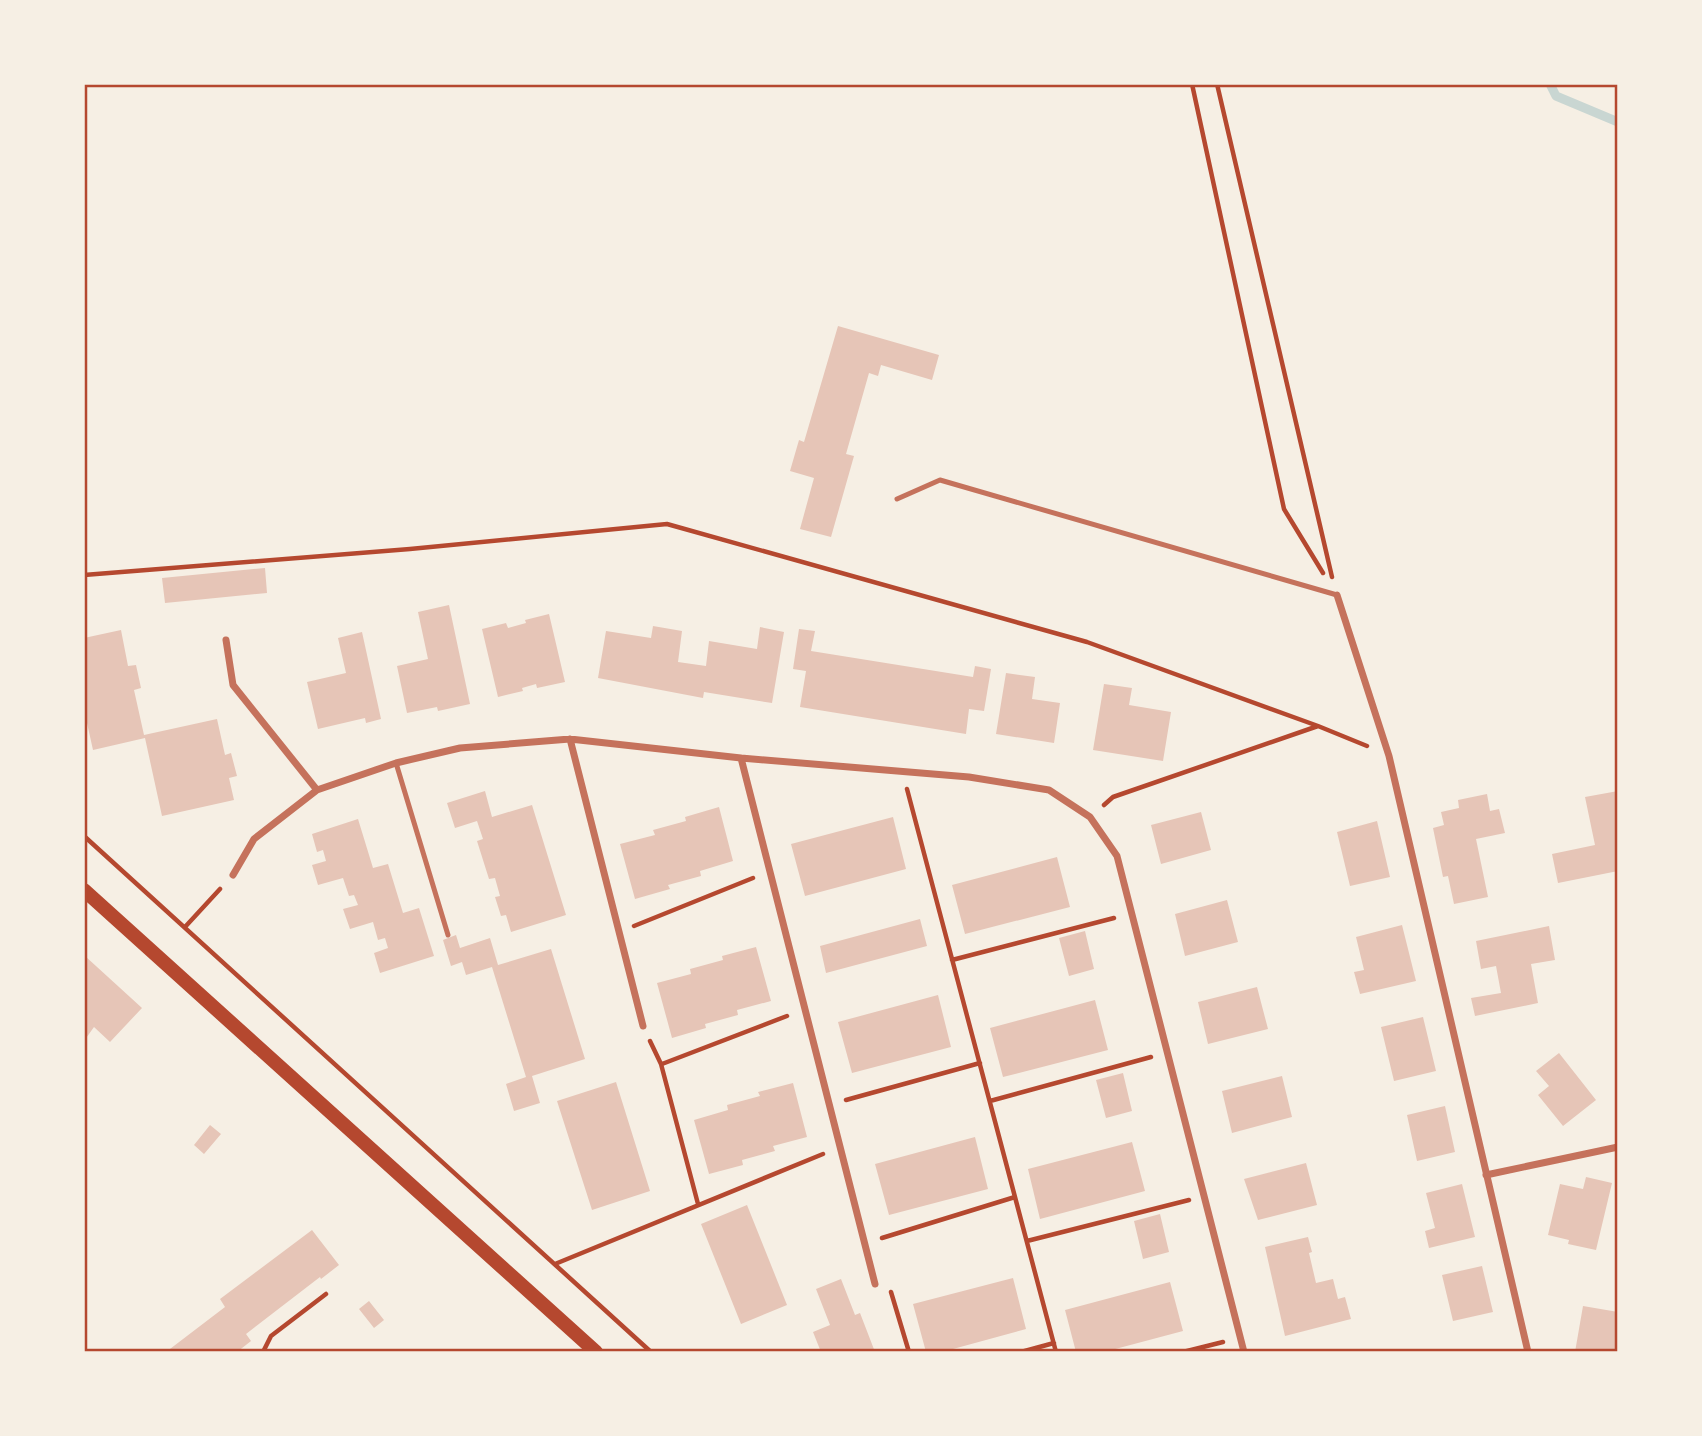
<svg xmlns="http://www.w3.org/2000/svg" width="1702" height="1436" font-family="'Fira Sans',sans-serif">
	<style>
		.lines { fill: none; stroke-linecap: round; stroke-linejoin: round }
		.stream { stroke: #c9d6d2; stroke-width: 9 }
		.building { fill: #e6c5b7 }
		.path { stroke: #b5482f; stroke-width: 4.5 }
		.service { stroke: #c5725c; stroke-width: 5 }
		.minor { stroke: #c5725c; stroke-width: 7 }
		.secondary { stroke: #b5482f; stroke-width: 14 }
		.neatline { fill: none; stroke: #b5482f; stroke-width: 2.5 }
	</style>
	<rect width="100%" height="100%" fill="#f6efe4"/>
	<g class="lines">
		<path class="stream" d="M1550,84L1556,96L1618,122"/>
	</g>
	<path class="building" d="M838,326L939,355L932,380L881,365L878,376L869,373L846,454L854,456L831,537L800,529L814,478L790,471L799,440L804,442Z
		M265,568L267,593L165,603L162,578Z
		M449,605L470,704L438,711L437,707L407,713L397,666L428,659L418,612Z
		M549,614L565,682L537,688L536,684L522,688L523,691L498,697L482,629L506,623L508,628L526,623L525,620Z
		M653,626L682,631L678,662L706,666L709,641L757,649L760,627L784,632L772,703L704,692L703,698L598,678L606,631L651,638Z
		M799,629L815,631L811,651L973,677L975,666L991,669L984,711L969,709L966,734L800,707L806,671L793,669Z
		M121,630L128,666L136,665L141,688L134,690L144,735L217,719L225,755L231,753L237,776L229,778L234,800L162,816L145,738L93,750L87,723L84,724V638Z
		M362,632L381,719L366,723L365,718L318,729L307,682L346,673L338,638Z
		M1006,673L1035,677L1032,699L1060,703L1054,743L996,734Z
		M1104,684L1132,688L1129,705L1171,712L1163,761L1093,750Z
		M485,791L492,817L532,805L566,915L511,932L506,915L501,916L495,897L500,896L495,878L489,879L477,841L483,839L477,821L455,828L447,803Z
		M1618,791V871L1558,883L1552,854L1595,845L1585,797Z
		M1487,794L1490,811L1499,809L1505,833L1476,839L1488,897L1454,904L1448,876L1443,877L1433,828L1444,825L1441,812L1459,808L1458,800Z
		M719,807L733,861L700,871L701,876L668,885L670,889L635,899L620,844L655,835L653,830L686,821L685,817Z
		M1201,812L1211,850L1161,864L1151,825Z
		M893,817L906,869L805,896L791,844Z
		M358,819L373,868L388,864L403,913L419,908L434,956L380,973L374,953L388,948L385,938L378,940L373,922L350,929L343,909L358,905L354,895L349,896L343,878L318,885L312,865L326,861L323,850L317,852L312,834Z
		M1377,821L1390,877L1350,886L1337,832Z
		M1057,857L1070,907L965,934L952,885Z
		M1227,900L1238,942L1185,956L1175,914Z
		M920,919L927,946L826,973L820,946Z
		M1402,925L1416,981L1360,994L1354,972L1364,970L1356,937Z
		M1549,926L1555,960L1531,964L1538,1003L1475,1016L1471,998L1501,993L1496,966L1481,969L1476,941Z
		M1085,931L1094,969L1069,976L1059,938Z
		M456,935L460,948L490,938L498,965L551,949L585,1059L532,1076L540,1103L514,1111L506,1084L526,1077L492,967L466,975L462,962L451,966L443,940Z
		M756,947L771,1001L737,1010L738,1015L705,1024L706,1028L672,1038L657,983L691,974L690,969L723,960L722,956Z
		M85,956L142,1008L110,1042L94,1027L84,1041Z
		M1257,987L1268,1029L1208,1044L1198,1002Z
		M938,995L951,1047L852,1073L838,1022Z
		M1095,1000L1108,1050L1003,1077L990,1028Z
		M1423,1017L1436,1071L1394,1081L1381,1027Z
		M1559,1053L1596,1100L1563,1126L1538,1095L1549,1086L1536,1071Z
		M1123,1073L1132,1111L1106,1118L1096,1080Z
		M1282,1076L1292,1117L1232,1133L1222,1091Z
		M616,1082L650,1191L592,1210L557,1101Z
		M793,1083L807,1137L773,1146L775,1151L742,1160L743,1165L709,1174L694,1120L728,1110L727,1105L760,1096L758,1092Z
		M1445,1106L1455,1152L1417,1161L1407,1115Z
		M210,1125L221,1134L204,1154L194,1145Z
		M975,1137L988,1189L889,1215L875,1164Z
		M1132,1142L1145,1191L1040,1219L1028,1169Z
		M1306,1163L1317,1205L1258,1220L1244,1179Z
		M1586,1177L1612,1183L1596,1250L1568,1244L1569,1240L1548,1235L1560,1184L1583,1189Z
		M1462,1184L1475,1237L1429,1248L1425,1231L1435,1228L1426,1193Z
		M747,1205L787,1305L741,1324L701,1224Z
		M1160,1214L1169,1252L1143,1259L1134,1221Z
		M312,1230L339,1265L321,1279L320,1277L246,1334L251,1341L237,1352H166L225,1307L220,1299Z
		M1308,1237L1312,1252L1309,1253L1316,1283L1333,1279L1338,1299L1345,1297L1351,1319L1285,1336L1265,1247Z
		M1482,1266L1493,1312L1453,1321L1442,1275Z
		M1013,1278L1026,1329L942,1352H926L913,1304Z
		M841,1279L855,1315L860,1313L875,1352H821L813,1332L830,1325L816,1289Z
		M1170,1282L1183,1331L1104,1352H1076L1065,1310Z
		M369,1301L384,1320L374,1328L359,1309Z
		M1583,1306L1618,1312V1352H1575Z"/>
	<g class="lines">
		<path class="path" d="M1192,84L1284,509L1323,573
			M1217,84L1332,577
			M84,575L410,549L667,524L1087,642L1318,726
			M907,789L1056,1352
			M1104,805L1113,797L1318,726L1367,746
			M84,836L651,1352
			M634,926L753,878
			M185,927L220,889
			M952,960L1114,918
			M650,1041L661,1064L698,1204
			M662,1064L787,1016
			M846,1100L980,1063
			M990,1101L1151,1057
			M882,1238L1015,1197
			M1027,1241L1189,1200
			M555,1264L823,1154
			M891,1292L909,1352
			M263,1352L271,1336L326,1294
			M1021,1352L1054,1343
			M1183,1352L1223,1342"/>
		<path class="service" d="M897,499L940,480L1337,595
			M396,763L448,935"/>
		<path class="minor" d="M1337,595L1389,756L1528,1352
			M226,640L233,685L317,790
			M570,739L643,1026
			M741,758L875,1284
			M233,875L254,839L317,790L396,763L460,748L570,739L741,758L969,777L1049,790L1090,817L1117,856L1244,1352
			M1486,1175L1618,1147"/>
		<path class="secondary" d="M84,890L596,1352"/>
	</g>
	<rect width="1702" height="1436" fill="none" stroke="#f6efe4" stroke-width="172"/>
	<rect x="86" y="86" width="1530" height="1264" class="neatline"/>
</svg>
